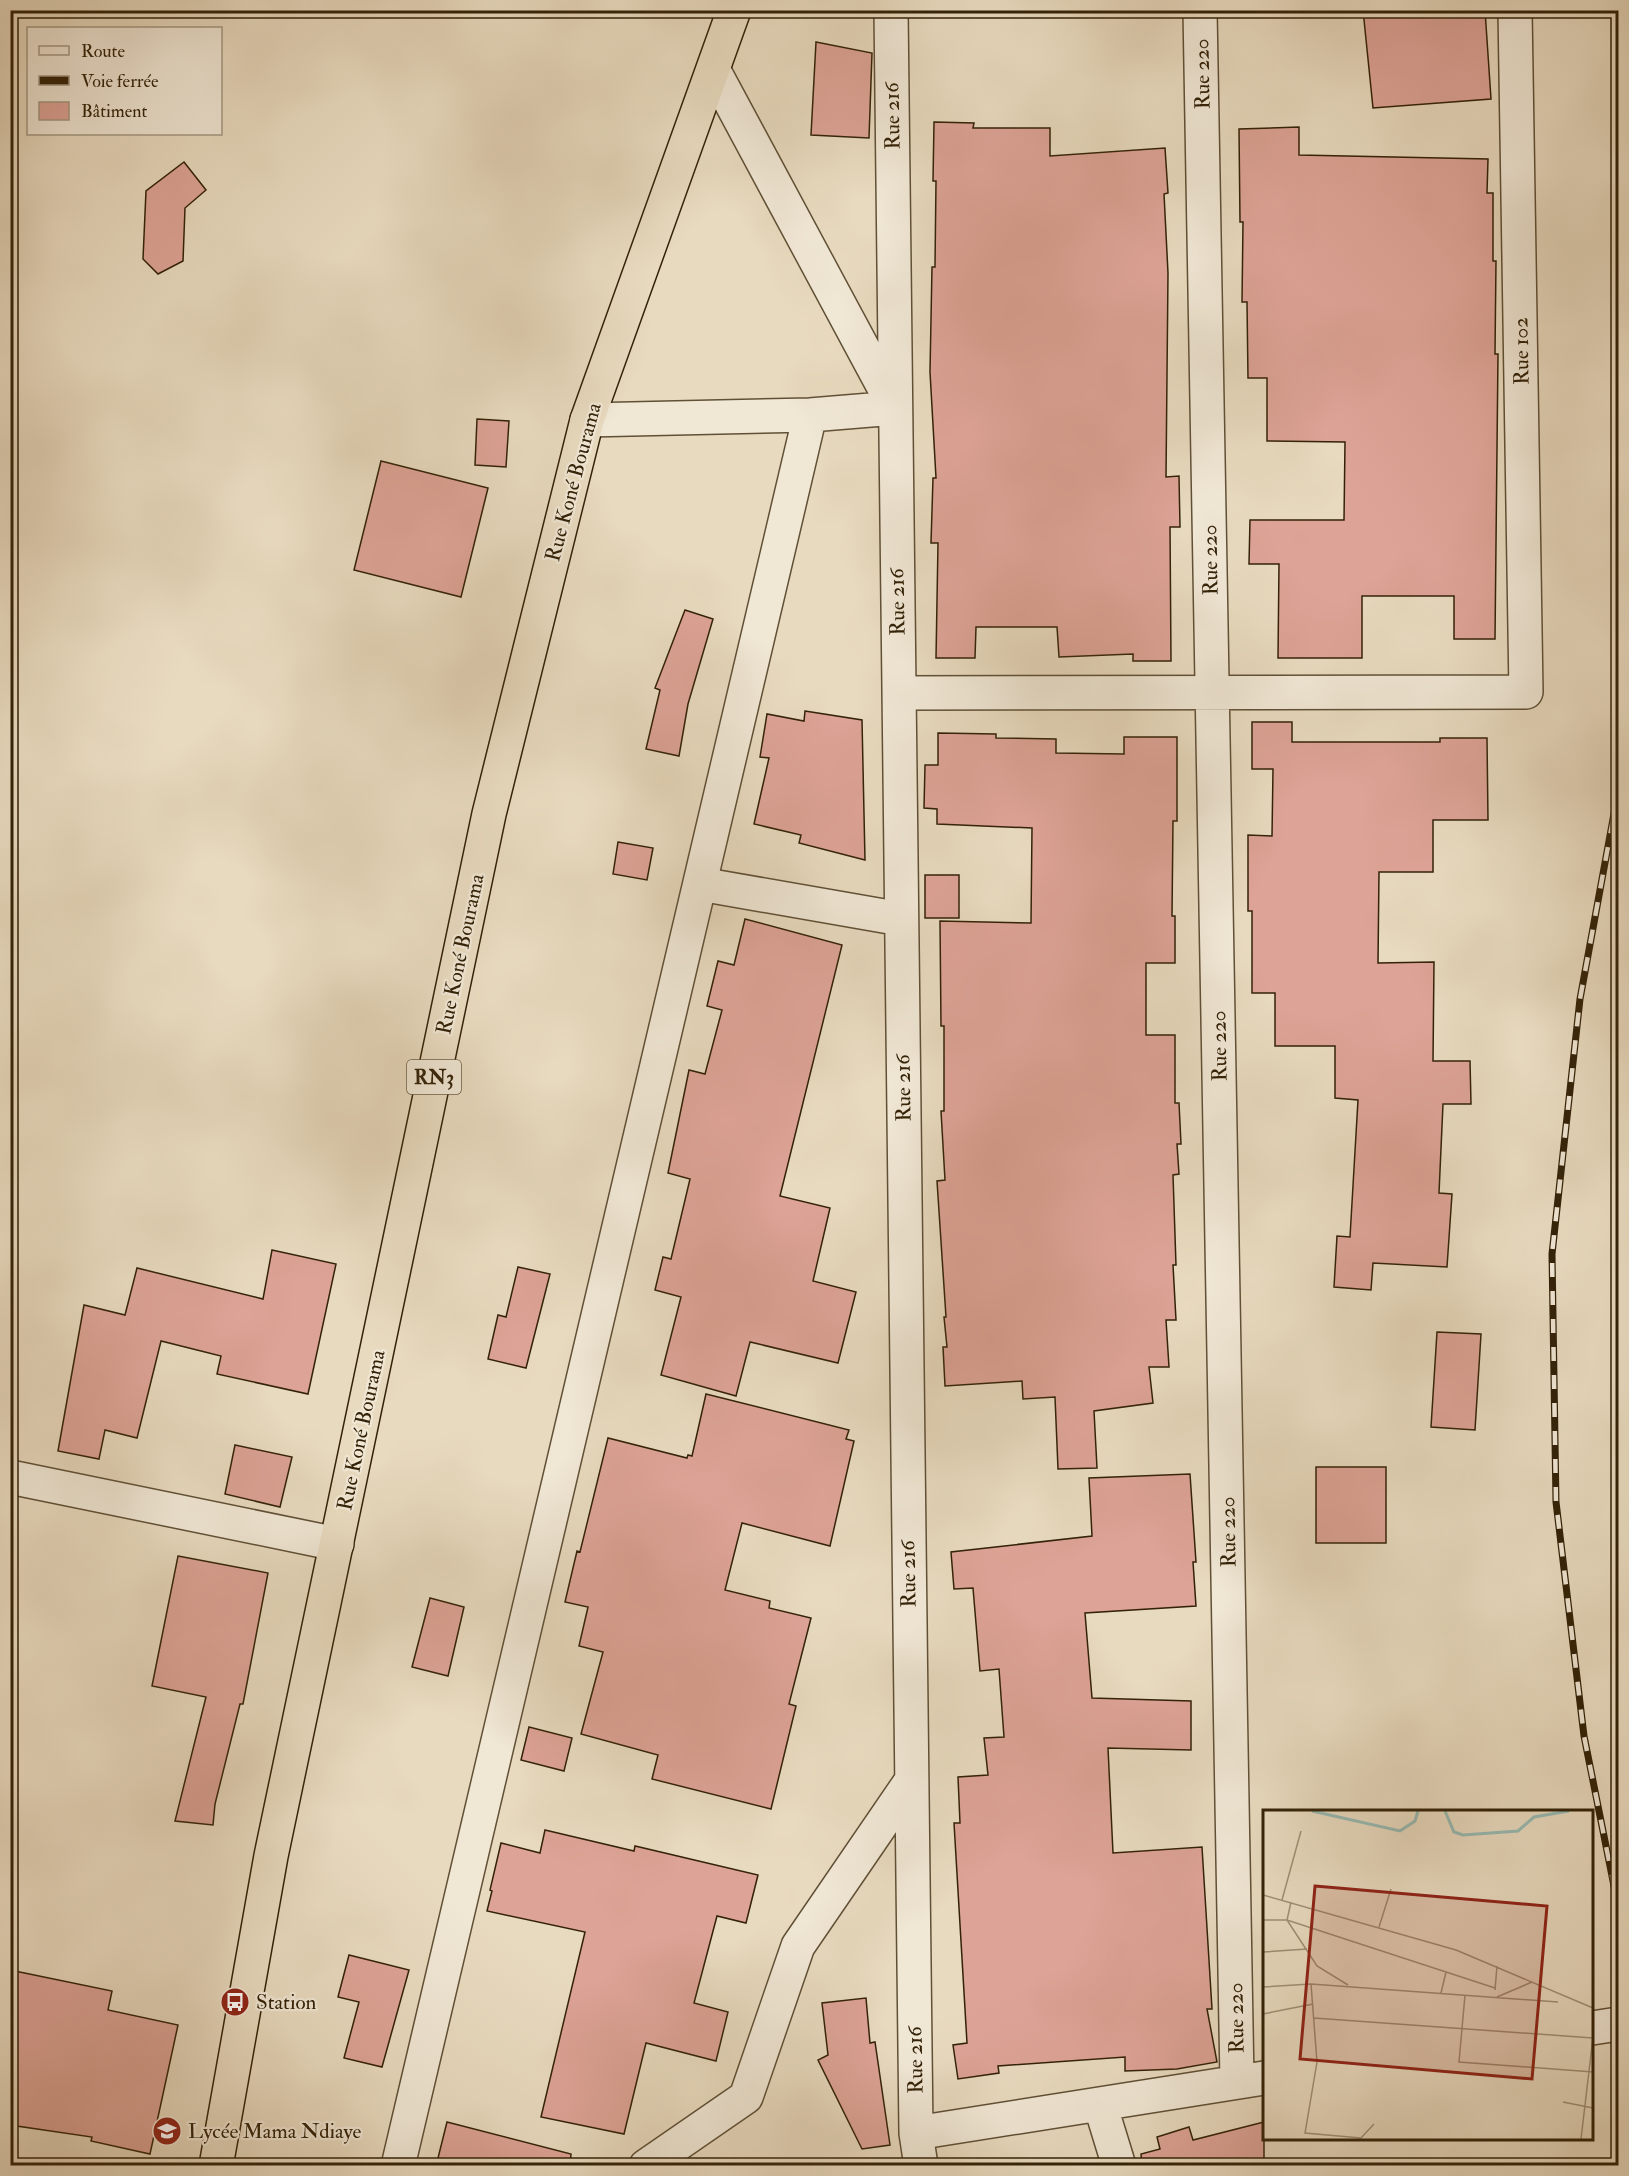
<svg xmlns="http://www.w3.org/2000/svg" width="1629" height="2176" font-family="'IM FELL Double Pica',serif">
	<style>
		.building { fill: #dda396; stroke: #332208; stroke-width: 1.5 }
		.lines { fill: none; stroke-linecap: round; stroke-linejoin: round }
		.minor-casing { stroke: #605036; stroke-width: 36 }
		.highway-casing { stroke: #332208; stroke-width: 36 }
		.minor { stroke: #f0e7d5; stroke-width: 33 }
		.highway { stroke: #e8dabf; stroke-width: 33 }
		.rail-casing { stroke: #332208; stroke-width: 7 }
		.rail { stroke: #f0e7d5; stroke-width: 4.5; stroke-dasharray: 14; stroke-linecap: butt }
		.labels { text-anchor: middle; stroke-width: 4.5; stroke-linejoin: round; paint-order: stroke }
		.shield { fill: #f0e7d5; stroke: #6c5d46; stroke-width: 1.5 }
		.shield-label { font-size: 20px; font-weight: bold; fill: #332208 }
		.street-label { font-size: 21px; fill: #332208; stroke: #f0e7d5 }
		.poi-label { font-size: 21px; fill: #332208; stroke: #f0e7d5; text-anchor: start }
		.inset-river { fill: none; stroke: #97bab3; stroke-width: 3 }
		.inset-road { fill: none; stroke: #a09076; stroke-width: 1.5 }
		.view { fill: #8f2418; fill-opacity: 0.15; stroke: #8f2418; stroke-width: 3 }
		.inset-edge { fill: none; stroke: #332208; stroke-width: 3 }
	</style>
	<rect width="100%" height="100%" fill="#e8dabf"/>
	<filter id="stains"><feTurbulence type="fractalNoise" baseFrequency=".00333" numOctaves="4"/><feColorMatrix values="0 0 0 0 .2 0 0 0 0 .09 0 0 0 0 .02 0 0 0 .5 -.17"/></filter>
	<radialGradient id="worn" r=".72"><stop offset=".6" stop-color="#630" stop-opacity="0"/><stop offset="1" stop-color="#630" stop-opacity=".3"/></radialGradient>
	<path class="building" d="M1363,10H1485L1491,99L1373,108Z
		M816,42L872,53L869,138L811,135Z
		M934,122L974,123L973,128H1050V156L1165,148L1168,193L1164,194L1168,273L1166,477L1179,476L1180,527H1170L1171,661H1133V654L1059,657L1057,627H976L975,658H936L938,543H931L933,478H936L930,372L932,267H935L936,181H933Z
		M1299,127V155L1488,159L1487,193H1493V261H1496L1495,354H1498L1495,639H1454V596H1362V658H1278L1279,564H1249L1250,520H1344L1345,442L1267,441V378H1248L1247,302H1242L1243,222H1240L1239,129Z
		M184,162L206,190L185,208L183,261L158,274L143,259L146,191Z
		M477,419L509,421L506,467L475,465Z
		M381,461L488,488L461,597L354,570Z
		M685,610L713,619L688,704L679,756L646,749L660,690L655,688Z
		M805,711L862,720L865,860L799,843L801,835L754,824L769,758L760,757L767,714L804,721Z
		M1252,722H1292V742H1440V738H1487L1488,820H1433V872H1379L1378,963L1434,962L1433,1061H1470L1471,1104H1443L1439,1193L1452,1194L1447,1267L1373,1263L1371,1290L1334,1287L1337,1236L1350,1237L1358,1100L1335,1098V1046H1275V993H1252V911H1248V835L1272,836L1273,769H1252Z
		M938,733L996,734V738L1056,739V753L1124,754V737H1177V821H1173L1172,916H1175V963H1146V1035H1175V1103H1179L1181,1144H1177L1179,1174L1173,1175L1176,1265H1173L1176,1320H1166L1169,1367H1149L1153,1403L1094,1411L1097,1468L1058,1469L1055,1397L1023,1399L1022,1381L945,1386L943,1347H947L944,1317H946L937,1181L945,1180L941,1111H944V1026H941L940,921L1031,923L1032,828L937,824V809L924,808L925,765H938Z
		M618,842L653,848L647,880L613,874Z
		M925,875H959V918H925Z
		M745,919L842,945L780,1196L830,1208L813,1281L856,1292L838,1363L750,1342L736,1396L661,1375L681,1297L655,1290L663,1257L671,1259L690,1179L668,1173L689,1070L705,1074L722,1010L707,1006L718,961L734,965Z
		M272,1250L336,1264L308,1394L217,1374L221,1356L161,1341L137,1438L105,1430L99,1459L58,1451L84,1305L125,1315L137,1268L263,1299Z
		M518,1267L550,1274L526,1368L488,1359L498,1315L506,1317Z
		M1437,1332L1481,1334L1475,1430L1431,1427Z
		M706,1394L849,1430L846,1439L854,1441L830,1546L742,1523L725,1590L770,1601L769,1608L811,1618L789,1704L796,1706L771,1809L652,1779L658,1755L581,1734L603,1652L579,1646L588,1607L565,1602L577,1551L580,1552L608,1438L687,1458L688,1455L692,1456Z
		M235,1445L292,1457L280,1507L225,1494Z
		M1316,1467H1386V1543H1316Z
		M1190,1474L1196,1562H1193L1196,1606L1085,1613L1092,1698L1191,1701V1750L1108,1748L1113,1853L1202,1847L1212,2009H1207L1217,2062L1177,2069L1125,2071V2057L998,2066L999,2073L958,2079L953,2045L967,2043L954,1823H960L958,1777L988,1775L984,1738L1004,1737L999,1669L980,1671L973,1588L954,1589L951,1552L1092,1536L1089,1478Z
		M178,1556L268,1573L243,1704H240L215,1804L213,1825L175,1821L206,1697L152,1686Z
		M430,1598L464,1607L448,1676L412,1667Z
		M529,1727L572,1738L564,1771L521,1760Z
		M545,1830L634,1851L635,1846L758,1875L746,1923L717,1916L694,2003L728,2012L716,2061L646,2043L624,2134L541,2117L585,1932L487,1911L492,1891L490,1890L501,1843L540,1853Z
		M349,1955L409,1970L382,2067L344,2058L359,2002L338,1997Z
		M10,1970L112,1991L108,2010L178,2025L150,2154L91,2141L92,2137L10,2125Z
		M866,1998L870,2043L875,2042L890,2145L862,2149L818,2060L828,2055L822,2003Z
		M447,2122L571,2154L570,2166H436Z
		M1264,2122V2166H1142L1141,2154L1160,2149L1157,2137L1189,2127L1193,2140Z"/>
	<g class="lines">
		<g class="minor-casing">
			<path id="minor" d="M891,10L916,2133L921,2166
				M1200,10L1237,2082
				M587,420L810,415L895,408L714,71
				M899,693L1526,692L1515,10
				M700,884L901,919
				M10,1477L337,1544
				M1592,2028L1618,2024
				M1100,2104L1119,2166
				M916,2133L1264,2078
				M398,2166L810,415
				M646,2166L746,2097L798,1946L911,1781"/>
		</g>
		<g class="highway-casing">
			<path id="highway" d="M216,2166L271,1856L489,814L587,420L734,10"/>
		</g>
		<use href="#minor" class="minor"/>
		<use href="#highway" class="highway"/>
		<g class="rail-casing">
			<path id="rail" d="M1618,792L1580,999L1552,1254L1556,1502L1584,1736L1618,1906"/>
		</g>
		<use href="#rail" class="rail"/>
	</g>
	<defs>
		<g id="bus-disc" transform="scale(1.5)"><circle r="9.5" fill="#8f2418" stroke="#f0e7d5"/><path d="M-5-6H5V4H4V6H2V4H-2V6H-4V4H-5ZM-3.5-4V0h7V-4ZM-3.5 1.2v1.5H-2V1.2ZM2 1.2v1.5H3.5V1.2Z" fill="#fff"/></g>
		<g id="school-disc" transform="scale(1.5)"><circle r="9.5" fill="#8f2418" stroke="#f0e7d5"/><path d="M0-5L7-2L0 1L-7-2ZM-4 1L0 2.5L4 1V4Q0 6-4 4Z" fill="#fff"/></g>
	</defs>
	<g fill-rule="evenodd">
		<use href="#bus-disc" x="235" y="2002"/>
		<use href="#school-disc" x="167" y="2131"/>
	</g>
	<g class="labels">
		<rect class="shield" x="407" y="1060" width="54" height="34" rx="4.5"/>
		<g class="shield-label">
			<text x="434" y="1084">RN3</text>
		</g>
		<g class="street-label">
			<text transform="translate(1202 74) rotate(-91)" y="7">Rue 220</text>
			<text transform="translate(892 116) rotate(-91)" y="7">Rue 216</text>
			<text transform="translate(1521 351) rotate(-91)" y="7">Rue 102</text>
			<text transform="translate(573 482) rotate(-75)" y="7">Rue Koné Bourama</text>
			<text transform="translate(1210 560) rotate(-91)" y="7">Rue 220</text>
			<text transform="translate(897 602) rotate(-91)" y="7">Rue 216</text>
			<text transform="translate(460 954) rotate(-78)" y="7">Rue Koné Bourama</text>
			<text transform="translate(1219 1046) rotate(-91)" y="7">Rue 220</text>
			<text transform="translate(903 1088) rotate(-91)" y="7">Rue 216</text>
			<text transform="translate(361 1430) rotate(-78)" y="7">Rue Koné Bourama</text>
			<text transform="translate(1228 1532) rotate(-91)" y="7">Rue 220</text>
			<text transform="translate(908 1574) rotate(-91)" y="7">Rue 216</text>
			<text transform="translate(1236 2018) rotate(-91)" y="7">Rue 220</text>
			<text transform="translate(915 2060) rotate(-91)" y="7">Rue 216</text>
		</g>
		<g class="poi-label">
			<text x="256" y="2009">Station</text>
			<text x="188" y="2138">Lycée Mama Ndiaye</text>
		</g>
	</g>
	<g transform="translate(1263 1810)">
		<rect width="330" height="330" fill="#e8dabf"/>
		<path class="inset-river" d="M49,1L137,21L152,11L155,1M182,1L191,22L200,25L255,21L271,7L306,1"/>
		<path class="inset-road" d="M0,85L193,140L330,198M19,90L38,21M28,92L24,110L54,156L85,175M0,110H24L232,178M116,117L128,79M0,142L44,139M48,174L54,252L42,323L98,328L111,314M0,177L48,174L295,192M232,180L234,156M178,183L183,162M202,185L196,252L330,262M234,187L269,172M0,204L50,194M51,208L330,228M300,292L330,298M318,329L330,227"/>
		<path class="view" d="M52,76L284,96L269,269L37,249Z"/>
		<rect width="330" height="330" class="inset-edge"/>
	</g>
	<rect width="1629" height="2176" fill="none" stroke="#e8dabf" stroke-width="36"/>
	<rect x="12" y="12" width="1605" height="2152" fill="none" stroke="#332208" stroke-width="3"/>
	<rect x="18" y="18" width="1593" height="2140" fill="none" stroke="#332208" stroke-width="1.5"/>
	<rect x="27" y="27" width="195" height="108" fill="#f0e7d5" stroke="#a49883" stroke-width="1.5"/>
	<rect x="39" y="46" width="30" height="9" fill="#f0e7d5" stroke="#a49883" stroke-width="1.5"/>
	<text x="81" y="57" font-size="18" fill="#332208">Route</text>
	<rect x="39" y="76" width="30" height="9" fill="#332208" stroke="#a49883" stroke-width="1.5"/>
	<text x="81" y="87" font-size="18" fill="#332208">Voie ferrée</text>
	<rect x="39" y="102" width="30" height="18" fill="#dda396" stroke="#a49883" stroke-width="1.5"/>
	<text x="81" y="117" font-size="18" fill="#332208">Bâtiment</text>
	<rect width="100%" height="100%" filter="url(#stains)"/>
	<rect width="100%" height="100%" fill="url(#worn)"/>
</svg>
